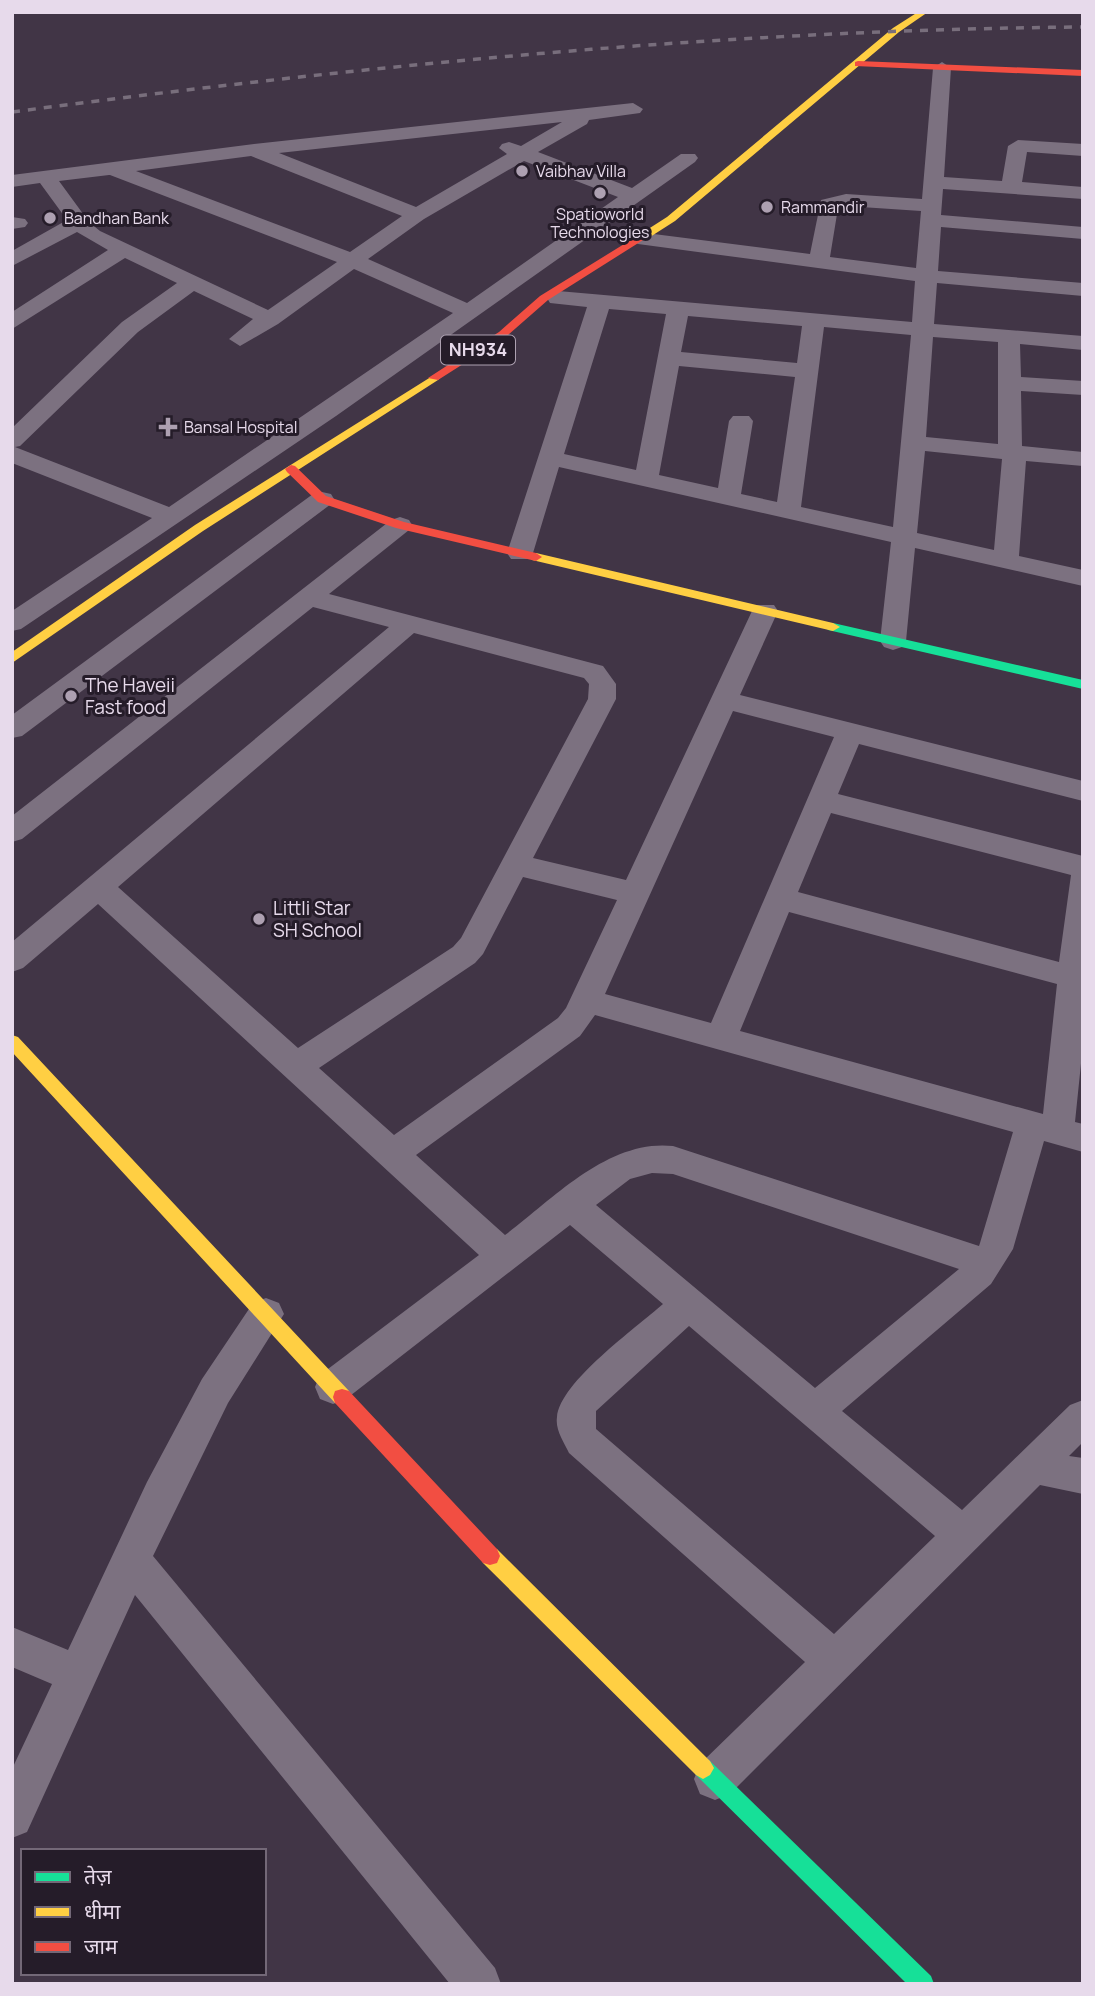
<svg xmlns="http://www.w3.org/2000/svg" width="1095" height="1996" font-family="Manrope,'Noto Sans Devanagari',sans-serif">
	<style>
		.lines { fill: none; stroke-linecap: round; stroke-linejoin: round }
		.street { fill: #7c7180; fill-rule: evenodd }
		.fast { fill: #16e098; fill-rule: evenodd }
		.slow { fill: #ffcf43; fill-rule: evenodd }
		.jam { fill: #f24e42; fill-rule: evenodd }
		.rail { stroke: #786e7c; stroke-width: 3.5; stroke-dasharray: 8 8; stroke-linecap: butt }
		.poi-dot { fill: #ada0b1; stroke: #251c29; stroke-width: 2.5 }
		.labels { text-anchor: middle; stroke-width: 6; stroke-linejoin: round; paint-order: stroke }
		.far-poi-label { font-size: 16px; fill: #e7daeb; stroke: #251c29; text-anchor: start }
		.shield { fill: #251c29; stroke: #ada1b1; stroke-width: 2 }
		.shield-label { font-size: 18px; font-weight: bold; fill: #e7daeb }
		.poi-label { font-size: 19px; fill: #e7daeb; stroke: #251c29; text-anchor: start }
	</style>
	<rect width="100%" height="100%" fill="#413546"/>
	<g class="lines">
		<path class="street" d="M942,62L951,68L944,177L1002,181L1008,146L1018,140L1083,144V156L1027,152L1022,182L1083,187V199L943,189L941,215L1083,227V239L941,227L938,271L1083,283V296L937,283L934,324L1083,336V350L1020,344L1021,377L1083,381V395L1021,391L1022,446L1083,452V466L1026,461L1019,556L1083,570V586L915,548L906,641L902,647L893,650L884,647L880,641L891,542L559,467L533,553L529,559H511L507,553L587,307L550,303L547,298L550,293L558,291L912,322L915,281L638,244L628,238L638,232L810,254L821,200L846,194L922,199L933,68ZM846,206L921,211L916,268L830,257L838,208ZM609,309L666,314L636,470L564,454ZM688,316L802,326L797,363L681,352ZM824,327L911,335L893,527L801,507ZM933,337L998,342V444L926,437ZM679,366L795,377L777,502L741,494L753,421L749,416H733L729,421L718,488L659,475ZM925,451L1002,459L994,550L917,533Z
			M633,103L643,109L640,113L589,120L587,124L538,152L632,188L681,154H695L698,158L695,162L336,416L21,629L12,631V611L152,518L12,463V428L122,322L177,283L125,258L12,329V312L108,250L77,232L12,266V251L67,220L40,183L12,187V175L254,144ZM562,122L521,146L509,142L502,144L499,148L507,154L416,207L279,153ZM251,156L402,216L350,252L136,171ZM524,161L618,197L467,303L368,259L424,219ZM109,175H110L337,262L268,310L100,231L89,222L59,181ZM354,269L453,313L169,507L15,447L20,446L138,332L194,291L253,319L229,339L240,346L278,324Z
			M12,217L25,219L28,223L25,227L12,229Z
			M322,492L331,494L334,499L331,504L22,736L12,738V715L313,494Z
			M400,517L409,520L412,525L409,530L329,594L603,666L616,684V699L533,858L626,880L752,611L756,605H774L778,611L740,695L1083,781V801L859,744L838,794L1083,856V1044L1075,1122L1083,1124V1152L1044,1141L1013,1249L991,1284L842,1411L962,1510L1070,1405L1083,1400V1442L1069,1456L1083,1458V1494L1040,1485L730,1794L715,1800L700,1794L694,1779L700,1764L805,1662L569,1453C564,1442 555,1430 557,1417C560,1382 636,1328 663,1304L570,1225L346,1399L333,1404L320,1399L315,1387L320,1375L479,1255L98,904L23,968L12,972V942L389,627L313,607L22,839L12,842V816L391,520ZM414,633L584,678L589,684L588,699L461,938L453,947L298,1048L118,887ZM733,711L834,737L711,1023L605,994ZM831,813L1071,875L1059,962L798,892ZM523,877L617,900L566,1008L558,1018L394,1135L319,1068L475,963L483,954ZM789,912L1057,984L1043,1114L740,1031ZM595,1015L1013,1132L980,1243L979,1246L673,1146C608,1139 553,1199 505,1235L416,1155L580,1036ZM652,1173L673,1174L959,1269L815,1388L596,1205L630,1179ZM689,1326L935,1536L834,1634L596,1429V1411Z
			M266,1298L279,1303L284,1314L228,1403L153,1556L495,1968L501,1984H450L135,1595L27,1832L12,1838V1769L52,1684L12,1667V1627L68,1650L147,1482L202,1379L253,1303Z"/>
		<path class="fast" d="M833,623L1083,680V689L828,630L826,627Z
			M703,1757L710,1761L931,1976L934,1984H907L696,1775L692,1768L696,1761Z"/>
		<path class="slow" d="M918,12H928L899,32L675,221L650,237H642V233L667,217L893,28Z
			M434,375L440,378L438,380L203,531L12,663V652L195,525Z
			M536,553L833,623L840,627L833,631L532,560L530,557Z
			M12,1035L18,1037L349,1391L351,1397L349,1403L342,1405L335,1403L12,1052Z
			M490,1547L497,1549L710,1761L714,1768L710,1775L703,1779L696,1775L483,1563L480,1556L483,1549Z"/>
		<path class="jam" d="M858,61L1083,70V76L855,66V62Z
			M642,233L651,235L548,300L507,336L438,380L428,378L499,332L540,296Z
			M291,465L295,466L326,496L404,522L536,553L542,557L536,561L396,528L318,502L287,472L285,469Z
			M342,1389L349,1391L497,1549L500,1556L497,1563L490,1565L483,1563L335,1403L333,1397L335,1391Z"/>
		<path class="rail" d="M12,112C368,65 724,30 1083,27"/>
	</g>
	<g class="poi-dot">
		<circle cx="522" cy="171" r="7"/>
		<circle cx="600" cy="193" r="7"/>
		<circle cx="767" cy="207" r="7"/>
		<circle cx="50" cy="218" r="7"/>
		<path d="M164.5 416.5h7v7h7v7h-7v7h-7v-7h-7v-7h7z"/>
		<circle cx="71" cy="696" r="7"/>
		<circle cx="259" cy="919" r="7"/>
	</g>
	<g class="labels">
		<g class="far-poi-label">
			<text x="536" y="177">Vaibhav Villa</text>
			<text x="781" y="213">Rammandir</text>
			<text x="600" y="220" text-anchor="middle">Spatioworld<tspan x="600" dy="18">Technologies</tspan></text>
			<text x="64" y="224">Bandhan Bank</text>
			<text x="184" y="433">Bansal Hospital</text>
		</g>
		<rect class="shield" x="441" y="335.5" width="74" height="29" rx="5"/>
		<g class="shield-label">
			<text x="478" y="356">NH934</text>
		</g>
		<g class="poi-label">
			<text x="85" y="692">The Haveii<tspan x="85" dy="22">Fast food</tspan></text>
			<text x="273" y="915">Littli Star<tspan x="273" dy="22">SH School</tspan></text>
		</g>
	</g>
	<rect width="1095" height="1996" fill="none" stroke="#e7daeb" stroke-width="28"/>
	<rect x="21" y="1849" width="245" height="126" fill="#251c29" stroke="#736877" stroke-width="2"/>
	<rect x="35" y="1872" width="35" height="10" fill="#16e098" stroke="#736877" stroke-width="2"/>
	<text x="84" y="1884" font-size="21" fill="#e7daeb">तेज़</text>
	<rect x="35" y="1907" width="35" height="10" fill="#ffcf43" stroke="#736877" stroke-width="2"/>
	<text x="84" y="1919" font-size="21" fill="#e7daeb">धीमा</text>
	<rect x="35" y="1942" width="35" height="10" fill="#f24e42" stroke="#736877" stroke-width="2"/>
	<text x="84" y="1954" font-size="21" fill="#e7daeb">जाम</text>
</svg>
